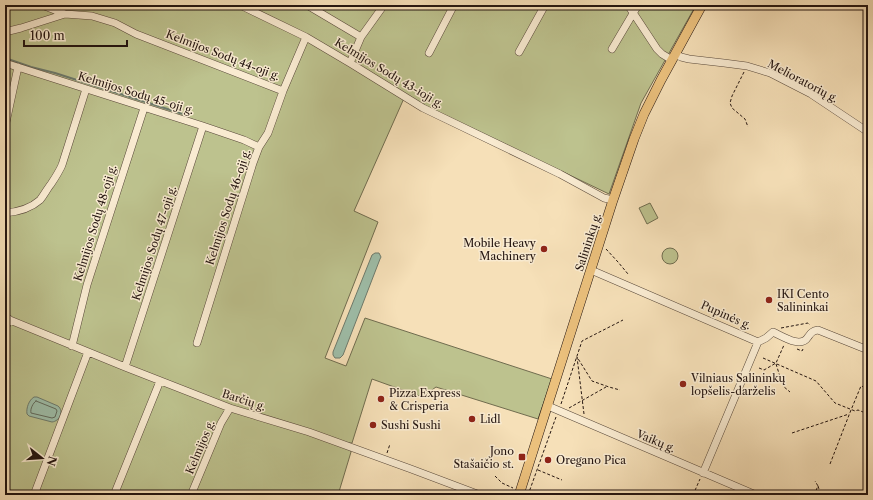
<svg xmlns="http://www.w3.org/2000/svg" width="873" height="500" font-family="'Libre Caslon Text',serif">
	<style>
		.green { fill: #bdc28e; stroke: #706c4f }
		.water { fill: #9ebea9; stroke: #6d7a6c }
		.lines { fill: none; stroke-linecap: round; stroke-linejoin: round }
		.shore { stroke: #616a5c; stroke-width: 1 }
		.stream { stroke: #6d7a6c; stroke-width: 2 }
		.minor-casing { stroke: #58483a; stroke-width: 8 }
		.major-casing { stroke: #241510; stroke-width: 10 }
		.path { stroke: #241510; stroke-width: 1; stroke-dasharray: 3 2; stroke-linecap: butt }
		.minor { stroke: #f9ebd1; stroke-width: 7 }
		.major { stroke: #ebc07c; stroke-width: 9 }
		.poi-dot { fill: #8f2418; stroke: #f9ebd1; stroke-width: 1.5 }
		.labels { text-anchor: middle; stroke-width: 3; stroke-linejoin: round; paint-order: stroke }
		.street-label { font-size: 11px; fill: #241510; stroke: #f9ebd1 }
		.poi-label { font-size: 11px; fill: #241510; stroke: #f9ebd1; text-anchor: start }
	</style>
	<rect width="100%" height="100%" fill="#f6e0b8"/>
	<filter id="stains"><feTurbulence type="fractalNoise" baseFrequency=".005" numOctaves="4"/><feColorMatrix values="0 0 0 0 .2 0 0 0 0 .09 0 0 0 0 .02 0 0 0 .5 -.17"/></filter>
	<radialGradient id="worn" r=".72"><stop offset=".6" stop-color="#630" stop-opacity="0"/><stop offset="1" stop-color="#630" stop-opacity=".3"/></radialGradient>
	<path class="green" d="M5,5H696L641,103L609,194L405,96L354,211L378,222L325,358L346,366L365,318L552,379L538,419L436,387L422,397L372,379L352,443H348L351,452L338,495H5Z
		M650,203L658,218L647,224L639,208Z
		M662 256a8 8 0 1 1 16 0a8 8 0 1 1-16 0Z"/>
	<path class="water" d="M375,253H379L381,257L380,259L343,355L340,358H335L333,355V352L372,255Z
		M34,397H37L58,406C64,411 60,421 52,422L29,416L27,414C26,408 29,400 34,397Z"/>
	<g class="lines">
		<path class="shore" d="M36,401L56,409L57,411L55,417L52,418L31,413C30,409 33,403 36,401Z"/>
		<path class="stream" d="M5,58L31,67L55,73L183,114"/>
		<g class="minor-casing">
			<path id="minor" d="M42,5L65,14L92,16L115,23L136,34L283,91
				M240,5L306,37L350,63L423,108L560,174L604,198L613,200
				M307,5L361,37L350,63
				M628,5L657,49L662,54L672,60
				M5,32L21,28L65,14
				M361,37L384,5
				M612,49L638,5
				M519,52L545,5
				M429,53L454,5
				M675,54L681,57L689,59L724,63L747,66L770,73L811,94L868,132
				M5,63L203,126L244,140L259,147
				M5,127L18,67
				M5,213C17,212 31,208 40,200C44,195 47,189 51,184C55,178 59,172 62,165L86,89
				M591,270L758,342L766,338L773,332C782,336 801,349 808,337C811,333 812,331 818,330L868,350
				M5,318L125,367L230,408L309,432L411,469L480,495
				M5,329L9,319
				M197,343L253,163L259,147L268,133L283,91L306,37
				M72,346L87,285L144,108
				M125,367L203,126
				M548,406L756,495
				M703,473L758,342
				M34,495L88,352
				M114,495L160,381
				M191,495L221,423L230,408"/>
		</g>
		<g class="major-casing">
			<path id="major" d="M519,495L613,200L634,139L644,114L661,80L702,5"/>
		</g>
		<path class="path" d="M744,72L732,96L730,103L732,108L745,119L748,127
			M606,249L618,262L628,274
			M781,328L808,323L810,325
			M797,349L802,351L803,349
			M763,358L816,381L835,403L855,411L858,410L868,414
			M776,364L783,386L790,392
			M759,368L764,370L776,363L784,345
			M561,404L582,341L623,320
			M569,408L606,387
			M584,414L577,357L592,381L609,387L620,390
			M792,433L849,414
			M387,453L390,444
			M830,464L851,410L861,386L868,388
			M538,470L562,480
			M495,476L502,483L513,488
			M818,486L821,495
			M528,495L556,417
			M693,495L700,479
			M814,495L818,486L815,481"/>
		<use href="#minor" class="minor"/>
		<use href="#major" class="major"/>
	</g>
	<g class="poi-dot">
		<circle cx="544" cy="249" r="4"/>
		<circle cx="769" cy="300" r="4"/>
		<circle cx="683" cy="384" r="4"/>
		<circle cx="381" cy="399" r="4"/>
		<circle cx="472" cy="419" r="4"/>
		<circle cx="373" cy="425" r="4"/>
		<rect x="518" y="453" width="8" height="8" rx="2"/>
		<circle cx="548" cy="460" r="4"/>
	</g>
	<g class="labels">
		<g class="street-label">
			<text transform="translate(223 55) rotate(21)" y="4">Kelmijos Sodų 44-oji g.</text>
			<text transform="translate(389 73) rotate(31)" y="4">Kelmijos Sodų 43-ioji g.</text>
			<text transform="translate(803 81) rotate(28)" y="4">Melioratorių g.</text>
			<text transform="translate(136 93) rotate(17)" y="4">Kelmijos Sodų 45-oji g.</text>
			<text transform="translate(228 207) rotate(-72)" y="4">Kelmijos Sodų 46-oji g.</text>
			<text transform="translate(95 223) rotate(-73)" y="4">Kelmijos Sodų 48-oji g.</text>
			<text transform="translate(588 242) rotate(-72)" y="4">Salininkų g.</text>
			<text transform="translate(154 243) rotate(-72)" y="4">Kelmijos Sodų 47-oji g.</text>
			<text transform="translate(726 315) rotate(24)" y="4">Pupinės g.</text>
			<text transform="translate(244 400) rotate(18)" y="4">Barčių g.</text>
			<text transform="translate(656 441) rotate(23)" y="4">Vaikų g.</text>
			<text transform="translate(200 447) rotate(-67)" y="4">Kelmijos g.</text>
		</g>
		<g class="poi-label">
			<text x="536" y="247" text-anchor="end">Mobile Heavy<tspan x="536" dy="13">Machinery</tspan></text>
			<text x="777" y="298">IKI Cento<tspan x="777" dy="13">Salininkai</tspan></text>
			<text x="691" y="382">Vilniaus Salininkų<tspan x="691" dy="13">lopšelis-darželis</tspan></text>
			<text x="389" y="397">Pizza Express<tspan x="389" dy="13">&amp; Crisperia</tspan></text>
			<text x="480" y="423">Lidl</text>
			<text x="381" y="429">Sushi Sushi</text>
			<text x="514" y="455" text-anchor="end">Jono<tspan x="514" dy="13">Stašaičio st.</tspan></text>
			<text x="556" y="464">Oregano Pica</text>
		</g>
	</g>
	<rect width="873" height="500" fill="none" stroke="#f6e0b8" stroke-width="20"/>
	<rect x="6" y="6" width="861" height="488" fill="none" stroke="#241510" stroke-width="2"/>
	<rect x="10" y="10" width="853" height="480" fill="none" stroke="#241510"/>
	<g transform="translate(42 458) rotate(107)" stroke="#f9ebd1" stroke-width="3" paint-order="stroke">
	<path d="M0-3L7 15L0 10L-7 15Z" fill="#241510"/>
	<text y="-6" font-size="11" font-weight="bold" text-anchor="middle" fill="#241510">N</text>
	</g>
	<path d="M24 40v6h103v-6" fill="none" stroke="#241510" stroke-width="2"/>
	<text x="30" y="40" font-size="12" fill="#241510" stroke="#f9ebd1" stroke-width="3" paint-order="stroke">100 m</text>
	<rect width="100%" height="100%" filter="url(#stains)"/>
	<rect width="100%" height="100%" fill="url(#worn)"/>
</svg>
